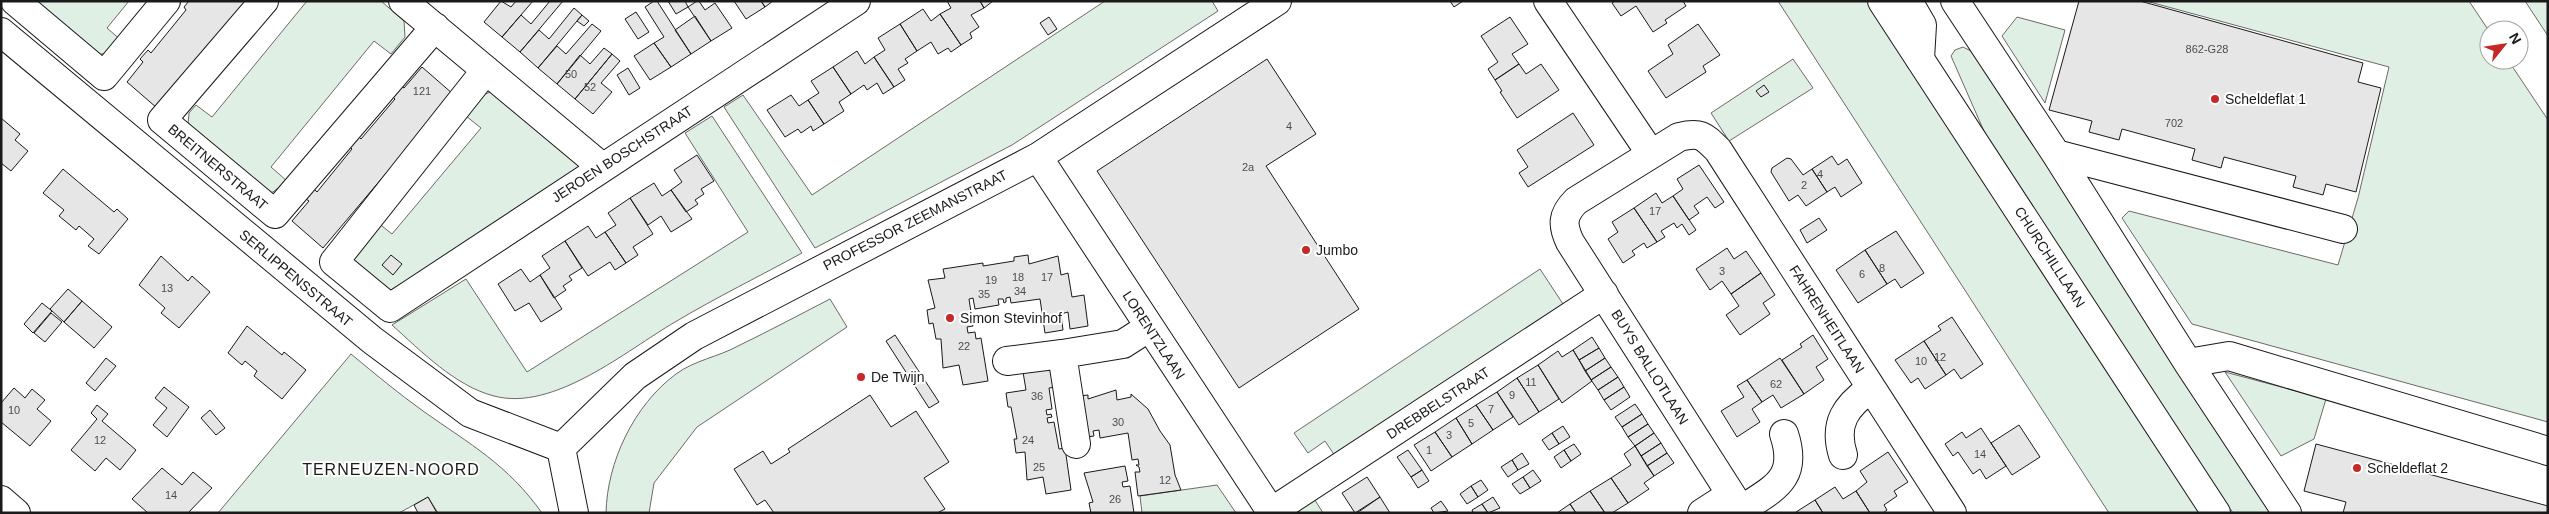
<svg xmlns="http://www.w3.org/2000/svg" width="2549" height="514" font-family="Helvetica,sans-serif">
	<style>
		.green { fill: #e0efe3; stroke: #6a6a6a }
		.building { fill: #e6e6e6; stroke: #1a1a1a }
		.lines { fill: none; stroke-linecap: round; stroke-linejoin: round }
		.minor-casing { stroke: #1a1a1a; stroke-width: 30 }
		.major-casing { stroke: #1a1a1a; stroke-width: 30 }
		.minor { stroke: #fff; stroke-width: 28 }
		.major { stroke: #fff; stroke-width: 28 }
		.poi-dot { fill: #c62828; stroke: #fff; stroke-width: 2 }
		.labels { text-anchor: middle; stroke-width: 4; stroke-linejoin: round; paint-order: stroke }
		.number-label { font-size: 11px; fill: #4d4d4d }
		.poi-label { font-size: 14px; fill: #1a1a1a; stroke: #fff; text-anchor: start }
		.street-label { font-size: 14px; fill: #1a1a1a; stroke: #fff }
		.quarter-label { font-size: 16px; letter-spacing: 1px; fill: #1a1a1a; stroke: #fff }
	</style>
	<rect width="100%" height="100%" fill="#fff"/>
	<path class="green" d="M34,1H129L107,28L123,42L110,52L98,55Z
		M307,1H381L404,21L405,37L391,54L374,41L271,167L287,181L273,192L261,194L188,125L189,113L196,105L212,117Z
		M1105,1H1212L1218,11L1012,145L815,248L724,107L743,95L812,195Z
		M1778,1H1868L2203,513H2109Z
		M2146,1H2469L2489,31V60H2508L2548,120V422L2192,324L2122,218L2129,211L2338,265L2358,198L2389,67Z
		M2525,1H2548V36Z
		M2017,17L2065,30L2045,103L2002,36Z
		M1963,47L1973,52L2274,513H2233L1987,138L1951,56L1955,50Z
		M1793,59L1813,88L1729,141L1711,113Z
		M495,90L582,165L453,252L389,291L354,264V254L377,222L392,234L481,128L466,116L483,95Z
		M712,116L802,253C760,276 717,297 675,322C627,350 554,412 494,396C455,386 421,351 392,325L466,279L527,372L748,232L685,133Z
		M1540,269L1563,304L1335,456L1325,441L1308,453L1294,433Z
		M830,299L847,327L697,427L654,483L649,513H606C607,462 634,405 676,374C695,360 718,357 738,346C769,331 799,315 830,299Z
		M351,354C375,374 398,393 423,411C471,445 507,464 542,513H438L428,497L399,513H218Z
		M2225,372L2326,399L2314,439L2281,456Z
		M1217,485L1236,513H1142L1140,496Z
		M1313,497L1323,513H1300L1297,508Z"/>
	<path class="building" d="M189,1H247L157,108L127,82L143,62L140,59L148,50L151,53L186,10L184,7Z
		M501,1L511,7L516,1H533L502,37L484,22Z
		M550,1H563L520,52L502,37L521,15L531,24Z
		M654,1H657L691,54L671,67L654,43L664,37L645,7Z
		M668,1H685L688,7L676,14Z
		M697,1H699L705,10L715,3L732,28L711,41L688,7Z
		M734,1H761L765,7L746,19Z
		M761,1H773L765,7Z
		M947,1H980L984,8L971,15L979,27L970,33L972,38L961,45L940,14L951,8Z
		M980,1H993L984,8Z
		M1450,1H1463L1454,7Z
		M1615,1H1683L1686,6L1665,20L1667,23L1653,32L1636,6L1621,16L1612,3Z
		M2079,1H2140L2363,63L2358,82L2381,88L2356,192L2326,184L2323,195L2293,187L2296,176L2224,157L2221,168L2192,160L2195,149L2122,129L2119,140L2089,132L2092,121L2049,110Z
		M574,8L582,15L538,68L520,52L539,30L549,39Z
		M923,9L931,21L940,14L961,45L951,52L948,48L938,54L931,42L917,51L900,24Z
		M636,12L649,32L638,39L625,19Z
		M582,15L589,21L584,26L577,21Z
		M695,16L711,41L691,54L675,30Z
		M1049,17L1057,29L1048,35L1040,23Z
		M1510,17L1528,44L1512,54L1519,64L1495,80L1488,69L1498,62L1481,36Z
		M592,24L601,31L557,84L538,68L557,46L566,54Z
		M900,24L917,51L905,59L908,63L898,69L905,80L894,87L874,57L885,50L878,38Z
		M1698,24L1720,55L1703,66L1706,72L1666,98L1648,71L1673,54L1668,45Z
		M654,43L671,67L650,80L634,56Z
		M604,48L612,54L575,99L557,84L580,55L590,64Z
		M857,51L865,64L874,57L894,87L883,94L877,83L867,90L864,85L851,94L833,67Z
		M612,54L620,61L601,83L612,92L593,114L575,99Z
		M1267,59L1316,134L1266,166L1359,309L1239,388L1097,171Z
		M1519,64L1526,74L1541,64L1559,90L1517,118L1500,92L1502,91L1495,80Z
		M422,67L453,94L323,248L292,221L309,201L306,199L314,189L317,192L352,149L350,147L358,136L361,139L395,99L392,96L401,86L404,88Z
		M833,67L851,94L839,102L844,111L824,124L808,100L819,93L811,81Z
		M628,68L640,88L629,95L617,75Z
		M1764,85L1769,92L1761,97L1756,91Z
		M791,95L799,106L808,100L824,124L813,131L811,126L801,133L798,129L785,137L767,110Z
		M1573,113L1594,145L1528,187L1519,173L1528,167L1517,150Z
		M1,118L20,134L15,140L28,151L11,171L1,163Z
		M697,155L714,181L701,189L704,194L695,200L698,204L686,212L671,190L682,182L674,170Z
		M1832,156L1838,165L1847,159L1862,183L1841,197L1835,187L1827,192L1812,169Z
		M1787,158L1791,159L1803,175L1812,169L1827,192L1806,206L1798,195L1789,201L1771,172L1772,168Z
		M1699,165L1724,202L1715,208L1707,197L1694,206L1699,213L1689,220L1673,196L1683,189L1677,179Z
		M63,169L114,212L117,209L128,219L99,254L88,246L94,239L79,226L76,230L59,216L64,210L43,193Z
		M654,183L662,196L671,190L692,219L671,232L661,216L648,225L630,198Z
		M1656,193L1662,203L1673,196L1696,230L1689,235L1682,224L1677,228L1674,223L1661,231L1665,237L1657,242L1634,208Z
		M630,198L653,234L633,247L638,255L626,263L605,232L616,225L608,213Z
		M1634,208L1657,242L1647,248L1644,243L1632,251L1635,255L1623,263L1608,239L1618,232L1612,222Z
		M1819,218L1827,230L1807,243L1800,230Z
		M588,226L596,238L605,232L626,263L615,270L610,262L588,276L565,241Z
		M1896,231L1924,273L1901,288L1895,279L1887,284L1865,250Z
		M565,241L582,268L569,276L572,280L563,286L566,290L554,298L540,275L550,268L542,256Z
		M1727,248L1734,259L1746,251L1761,273L1731,294L1722,281L1710,290L1696,269Z
		M1865,250L1887,284L1858,303L1836,270Z
		M391,255L402,264L393,275L382,265Z
		M1028,255L1029,264L1058,256L1061,275L1068,273L1072,297L1084,295L1088,326L1070,329L1068,312L1061,314L1063,330L1045,333L1040,299L1011,303L1010,297L1006,298V302L1004,303L1003,299H998L999,305L975,309L973,298L969,299L973,326L967,327L968,333L975,332L976,339L981,338L988,381L963,385L959,365L943,368L941,339H936L933,323L929,324L927,310L935,308L928,280L945,278L943,269L983,263V266L1014,261V257Z
		M161,256L188,281L192,276L210,292L179,328L161,313L165,308L139,285Z
		M521,269L530,282L540,275L562,309L541,322L529,303L515,311L498,284Z
		M1761,273L1775,295L1763,303L1770,314L1740,335L1726,315L1739,306L1731,294Z
		M68,289L82,301L64,322L50,309Z
		M82,301L112,327L94,348L64,322Z
		M42,303L52,311L33,333L24,324Z
		M51,313L62,322L45,342L34,333Z
		M1952,317L1983,364L1961,379L1954,369L1946,375L1924,341L1941,330L1938,326Z
		M247,326L282,355L284,352L306,370L282,399L254,376L257,371L245,361L242,365L228,353Z
		M895,335L939,402L929,408L886,341Z
		M1813,335L1828,359L1816,367L1824,380L1804,394L1782,360L1802,347L1800,344Z
		M1592,337L1599,348L1579,360L1573,350Z
		M1924,341L1946,375L1925,389L1918,378L1911,383L1895,360Z
		M1599,348L1605,358L1585,371L1579,360Z
		M1573,350L1592,381L1562,403L1538,365L1558,351L1562,357Z
		M106,358L116,366L95,391L86,383Z
		M1605,358L1611,367L1591,380L1585,371Z
		M1780,358L1804,394L1781,408L1773,395L1762,402L1747,380Z
		M1538,365L1559,399L1539,412L1517,378Z
		M1058,366L1061,386L1049,388L1052,409L1046,410L1047,415L1051,414L1052,417L1047,418L1048,423L1054,422L1059,449L1065,448L1071,490L1046,494L1043,477L1027,480L1025,452L1016,453L1014,439H1017L1011,407H1008L1006,393L1026,390L1023,372Z
		M1611,367L1618,377L1598,390L1591,380Z
		M1618,377L1624,387L1604,400L1598,390Z
		M1517,378L1539,412L1519,425L1497,392Z
		M1747,380L1762,402L1752,409L1760,422L1737,437L1721,411L1744,397L1737,386Z
		M164,387L189,407L167,437L153,425L167,408L155,398Z
		M1624,387L1630,397L1611,410L1604,400Z
		M14,388L25,398L32,389L45,400L37,409L51,421L30,446L1,422V403Z
		M1116,390L1117,400L1131,397V394L1148,409L1160,431L1170,445L1175,475L1181,490L1138,496L1135,472H1140L1139,467L1136,465H1139L1138,459L1132,460L1128,433L1100,438L1099,430L1093,431L1094,436L1080,438L1073,397L1088,395V399Z
		M1497,392L1513,417L1493,430L1476,405Z
		M870,395L891,427L916,411L949,462L924,478L945,509L937,513H774L765,500L757,505L734,469L763,451L771,464L790,452L788,449Z
		M1635,404L1642,414L1622,427L1615,417Z
		M97,405L108,414L102,421L136,450L120,470L106,458L95,471L71,450L97,419L91,413Z
		M1476,405L1493,430L1472,444L1456,418Z
		M210,410L225,428L216,435L201,418Z
		M1642,414L1648,424L1628,437L1622,427Z
		M1456,418L1472,444L1452,457L1435,432Z
		M1648,424L1654,433L1635,446L1628,437Z
		M2019,425L2040,457L2012,475L1991,443Z
		M1563,426L1570,437L1559,444L1552,433Z
		M1981,428L2006,466L1986,479L1980,469L1973,474L1958,452L1953,456L1945,444L1962,432L1966,438Z
		M1435,432L1452,457L1431,471L1414,445Z
		M1552,433L1559,444L1549,450L1542,440Z
		M1654,433L1661,443L1641,456L1635,446Z
		M1661,443L1667,453L1647,466L1641,456Z
		M1574,444L1581,454L1571,461L1564,450Z
		M2316,444L2548,506V513H2343L2346,502L2304,491Z
		M1635,446L1654,476L1644,483L1649,489L1628,503L1611,478L1631,465L1624,454Z
		M1408,450L1422,470L1411,477L1397,457Z
		M1564,450L1571,461L1561,468L1554,457Z
		M1888,452L1908,482L1894,491L1897,496L1884,505L1887,510L1883,513H1870L1856,491L1867,482L1860,471Z
		M1522,453L1529,464L1518,470L1512,460Z
		M1667,453L1674,463L1654,476L1647,466Z
		M1512,460L1518,470L1508,477L1501,467Z
		M1125,466L1128,481L1122,482L1123,487L1130,486L1134,513H1091L1089,503L1093,502L1084,473Z
		M162,468L182,485L193,472L212,488L188,513H148L132,499Z
		M1422,470L1429,481L1418,488L1411,477Z
		M1533,470L1541,481L1530,488L1523,477Z
		M1367,477L1380,497L1355,513L1342,493Z
		M1523,477L1530,488L1520,494L1512,484Z
		M1611,478L1628,503L1612,513H1605L1590,491Z
		M1481,480L1488,490L1478,497L1471,486Z
		M1471,486L1478,497L1467,504L1460,494Z
		M1835,487L1843,499L1856,491L1870,513H1823L1815,500Z
		M1590,491L1605,513H1576L1570,504Z
		M428,497L437,513H418L414,505Z
		M1380,497L1390,513H1357Z
		M1493,497L1500,508L1488,513L1482,504Z
		M1815,500L1823,513H1797L1796,512Z
		M1441,501L1448,511L1434,513L1431,508Z
		M1482,504L1488,513H1473L1472,510Z
		M1570,504L1576,513H1557Z"/>
	<g class="lines">
		<g class="minor-casing">
			<path id="minor" d="M15,1L104,76L166,1
				M264,1L162,120L275,214L435,27
				M403,1L602,167
				M1548,1L1651,154
				M1908,1L1922,25L1920,59
				M1955,1L2056,154L2188,363L2287,513
				M1,32L372,340L470,413L561,448
				M486,70L334,262L390,308L856,1
				M2056,154L2343,229
				M1038,157L1272,513
				M1007,361L1062,354
				M2188,363L2229,356L2548,451
				M1076,444L1062,354L1123,344L1148,328
				M561,448L635,376L694,336L1038,157L1277,1
				M561,448L574,513
				M1843,455C1833,423 1846,406 1871,388
				M1,500L16,513
				M1741,510C1774,488 1799,479 1784,434
				M1271,512L1604,294
				M1702,513L1730,495
				M1743,513L1570,242C1562,225 1562,215 1576,201L1679,137C1700,132 1703,135 1718,150L1952,513"/>
		</g>
		<g class="major-casing">
			<path id="major" d="M1882,1L2216,513"/>
		</g>
		<use href="#minor" class="minor"/>
		<use href="#major" class="major"/>
	</g>
	<g class="poi-dot">
		<circle cx="2215" cy="99" r="5"/>
		<circle cx="1306" cy="250" r="5"/>
		<circle cx="950" cy="318" r="5"/>
		<circle cx="861" cy="377" r="5"/>
		<circle cx="2357" cy="468" r="5"/>
	</g>
	<g class="labels">
		<g class="number-label">
			<text x="2207" y="53">862-G28</text>
			<text x="571" y="78">50</text>
			<text x="590" y="91">52</text>
			<text x="422" y="95">121</text>
			<text x="2174" y="127">702</text>
			<text x="1289" y="130">4</text>
			<text x="1248" y="171">2a</text>
			<text x="1820" y="178">4</text>
			<text x="1804" y="189">2</text>
			<text x="1655" y="215">17</text>
			<text x="1882" y="272">8</text>
			<text x="1722" y="275">3</text>
			<text x="1862" y="278">6</text>
			<text x="1018" y="281">18</text>
			<text x="1047" y="281">17</text>
			<text x="991" y="284">19</text>
			<text x="167" y="292">13</text>
			<text x="1020" y="295">34</text>
			<text x="984" y="298">35</text>
			<text x="964" y="350">22</text>
			<text x="1940" y="361">12</text>
			<text x="1921" y="365">10</text>
			<text x="1531" y="386">11</text>
			<text x="1776" y="388">62</text>
			<text x="1512" y="399">9</text>
			<text x="1037" y="400">36</text>
			<text x="1491" y="413">7</text>
			<text x="14" y="414">10</text>
			<text x="1118" y="426">30</text>
			<text x="1471" y="427">5</text>
			<text x="1449" y="439">3</text>
			<text x="100" y="444">12</text>
			<text x="1028" y="444">24</text>
			<text x="1429" y="454">1</text>
			<text x="1980" y="458">14</text>
			<text x="1039" y="471">25</text>
			<text x="1165" y="484">12</text>
			<text x="171" y="499">14</text>
			<text x="1115" y="503">26</text>
		</g>
		<g class="poi-label">
			<text x="2225" y="104">Scheldeflat 1</text>
			<text x="1316" y="255">Jumbo</text>
			<text x="960" y="323">Simon Stevinhof</text>
			<text x="871" y="382">De Twijn</text>
			<text x="2367" y="473">Scheldeflat 2</text>
		</g>
		<g class="street-label">
			<text transform="translate(622 154) rotate(-33)" y="5">JEROEN BOSCHSTRAAT</text>
			<text transform="translate(218 167) rotate(40)" y="5">BREITNERSTRAAT</text>
			<text transform="translate(915 220) rotate(-27)" y="5">PROFESSOR ZEEMANSTRAAT</text>
			<text transform="translate(2050 257) rotate(57)" y="5">CHURCHILLLAAN</text>
			<text transform="translate(296 278) rotate(40)" y="5">SERLIPPENSSTRAAT</text>
			<text transform="translate(1827 319) rotate(57)" y="5">FAHRENHEITLAAN</text>
			<text transform="translate(1154 335) rotate(57)" y="5">LORENTZLAAN</text>
			<text transform="translate(1650 367) rotate(58)" y="5">BUYS BALLOTLAAN</text>
			<text transform="translate(1438 403) rotate(-33)" y="5">DREBBELSTRAAT</text>
		</g>
		<g class="quarter-label">
			<text x="391" y="475">TERNEUZEN-NOORD</text>
		</g>
	</g>
	<rect width="2549" height="514" fill="none" stroke="#1a1a1a" stroke-width="5"/>
	<g transform="translate(2504 45) rotate(60)"><circle r="24" fill="#ffffff" stroke="#a3a3a3"/>
	<path d="M0-4L9 19L0 12L-9 19Z" fill="#c62828"/>
	<text y="-8" font-size="14" font-weight="bold" text-anchor="middle" fill="#1a1a1a">N</text>
	</g>
</svg>
